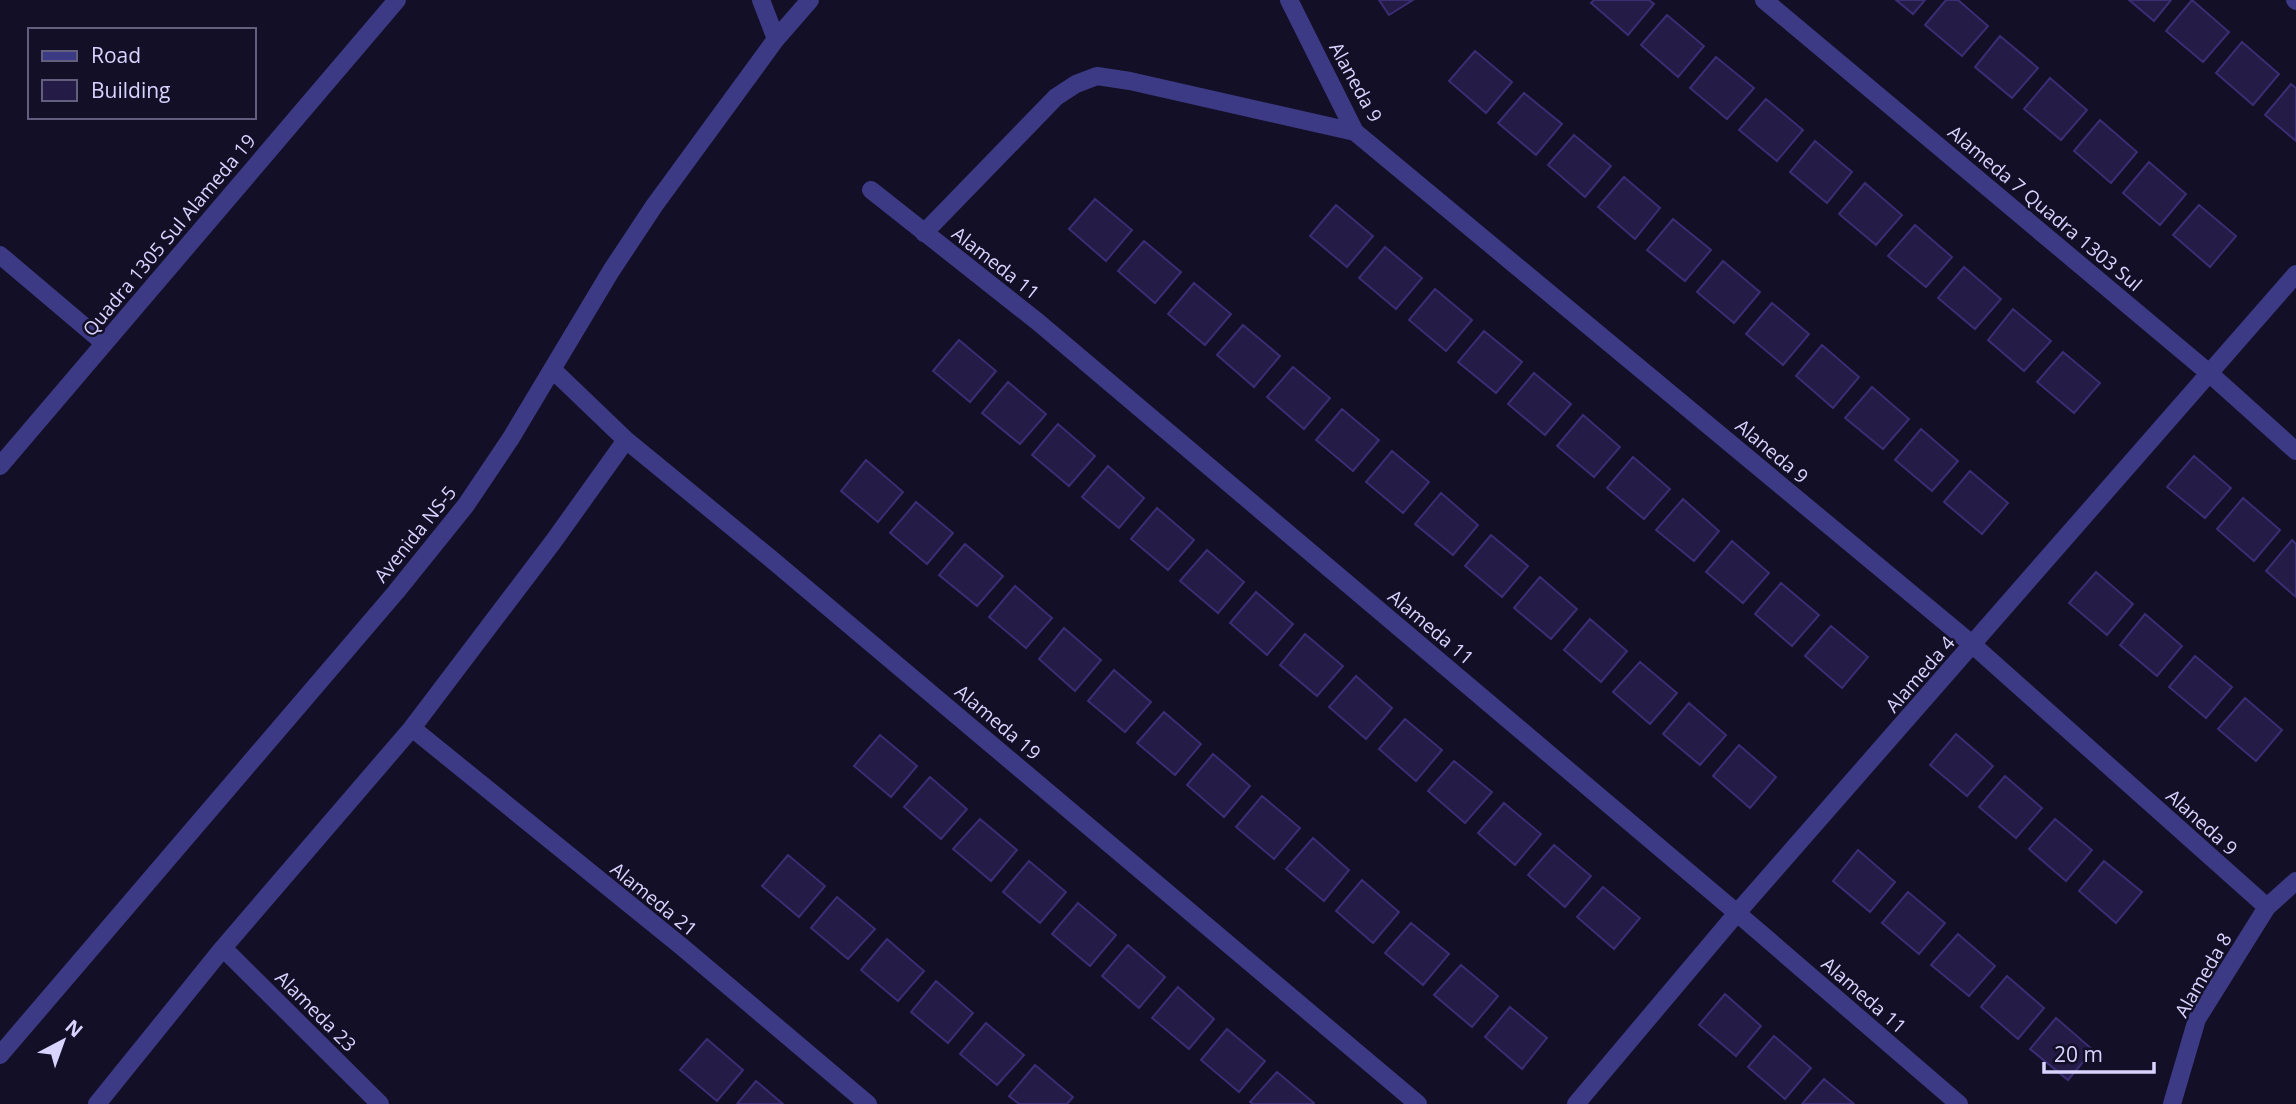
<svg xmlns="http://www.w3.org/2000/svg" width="2296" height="1104" font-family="'Open Sans',sans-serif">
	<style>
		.building { fill: #241b47; stroke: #3b2d73; stroke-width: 2 }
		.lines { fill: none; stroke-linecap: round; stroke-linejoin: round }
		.minor { stroke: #3d3a85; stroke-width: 18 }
		.labels { text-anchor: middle; stroke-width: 5; stroke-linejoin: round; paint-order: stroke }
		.street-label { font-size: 19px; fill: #d9d4ff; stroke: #130f26 }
	</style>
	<rect width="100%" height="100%" fill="#130f26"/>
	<path class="building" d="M1379,0H1413L1389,15Z
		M1594,0H1649L1654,4L1628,35L1591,3Z
		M1896,0H1925L1913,14Z
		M1946,0H1958L1988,26L1962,56L1925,25Z
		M2129,0H2171L2154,21Z
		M2192,0L2229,32L2203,62L2166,31Z
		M1667,15L1704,46L1678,77L1641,45Z
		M2000,36L2038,68L2012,98L1975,67Z
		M2242,42L2279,74L2253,105L2216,73Z
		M1475,51L1512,82L1486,113L1449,81Z
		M1716,57L1754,88L1727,119L1690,88Z
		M2050,78L2087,110L2061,140L2024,109Z
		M2291,84L2296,88V141L2265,115Z
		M1524,93L1562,124L1536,155L1498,123Z
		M1766,99L1803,130L1777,161L1739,130Z
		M2100,120L2137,152L2111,183L2074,151Z
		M1574,135L1611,166L1585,197L1548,165Z
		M1815,141L1852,172L1827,203L1790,172Z
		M2149,162L2186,194L2160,225L2123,193Z
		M1624,177L1660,208L1635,239L1598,207Z
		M1865,183L1902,215L1876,245L1839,214Z
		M1095,199L1132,230L1106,261L1069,229Z
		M1336,205L1373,236L1347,267L1310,236Z
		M2199,205L2236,236L2210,267L2173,235Z
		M1673,219L1711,250L1685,281L1647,250Z
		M1915,225L1952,257L1926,287L1888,256Z
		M1144,241L1181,272L1155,303L1118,271Z
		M1385,247L1422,278L1396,309L1359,278Z
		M1723,261L1760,292L1734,323L1697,292Z
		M1964,267L2001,299L1975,329L1938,298Z
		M1194,283L1231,314L1205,345L1168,314Z
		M1435,289L1472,320L1446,351L1409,320Z
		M1772,303L1809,334L1783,365L1746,334Z
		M2013,309L2051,341L2024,371L1988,340Z
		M1243,325L1280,356L1254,387L1217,355Z
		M1484,331L1522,362L1496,393L1458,362Z
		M959,340L996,371L970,402L933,371Z
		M1822,345L1859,377L1833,408L1796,376Z
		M2063,352L2100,383L2074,413L2037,382Z
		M1293,367L1330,398L1304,429L1267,397Z
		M1534,373L1571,404L1545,435L1508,404Z
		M1008,382L1046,414L1020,444L982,413Z
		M1872,387L1909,419L1883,449L1845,418Z
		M1342,409L1379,440L1353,471L1316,440Z
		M1583,415L1620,447L1594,477L1557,446Z
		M1058,424L1095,456L1069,486L1032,455Z
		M1921,429L1958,461L1932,491L1895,460Z
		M1392,451L1429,482L1403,513L1366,482Z
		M2194,456L2231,488L2205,518L2167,487Z
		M1633,457L1670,489L1644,519L1607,488Z
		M866,460L903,492L878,522L841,491Z
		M1108,466L1144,498L1119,528L1082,497Z
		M1970,471L2008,503L1982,534L1944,502Z
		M1441,493L1478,525L1453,555L1415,524Z
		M2243,498L2280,530L2254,561L2217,529Z
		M1683,499L1719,531L1694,561L1656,530Z
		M916,502L953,533L927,564L890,533Z
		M1157,508L1194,540L1168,570L1131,539Z
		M1491,535L1528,566L1502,597L1465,566Z
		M2292,540L2296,544V597L2266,571Z
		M1732,541L1769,573L1743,603L1706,572Z
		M965,544L1003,576L977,606L939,575Z
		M1207,550L1244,582L1218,613L1180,581Z
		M2096,572L2133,604L2107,635L2069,603Z
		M1540,577L1577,609L1551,639L1514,608Z
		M1781,583L1819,615L1792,646L1755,614Z
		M1015,586L1052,618L1026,648L989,617Z
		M1256,592L1293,624L1267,655L1230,623Z
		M2145,614L2182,646L2157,676L2120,645Z
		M1590,619L1627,651L1601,682L1564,650Z
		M1831,626L1868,657L1842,688L1805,656Z
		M1064,628L1101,660L1075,691L1039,659Z
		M1305,634L1343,666L1317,696L1280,665Z
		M2195,656L2232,687L2206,718L2169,687Z
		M1640,662L1677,693L1650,724L1613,692Z
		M1114,670L1151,702L1125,732L1088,701Z
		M1356,676L1392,708L1366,739L1329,707Z
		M2245,698L2282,730L2256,761L2218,729Z
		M1689,703L1726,735L1700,765L1663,734Z
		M1164,712L1201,744L1175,775L1137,743Z
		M1405,719L1442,750L1416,781L1379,749Z
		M1956,734L1993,766L1967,796L1930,765Z
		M880,735L917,766L891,797L854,766Z
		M1739,745L1776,777L1750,808L1713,776Z
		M1213,754L1250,786L1224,817L1187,785Z
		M1454,761L1492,792L1465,823L1428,791Z
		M2005,776L2042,808L2016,838L1979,807Z
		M930,777L967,809L941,839L904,807Z
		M1262,796L1300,828L1274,859L1236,827Z
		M1504,803L1541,834L1515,865L1478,833Z
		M980,819L1017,850L991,881L953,849Z
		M2055,819L2092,850L2066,881L2029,849Z
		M1313,838L1349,870L1324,901L1286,869Z
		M1554,845L1591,876L1565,907L1528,875Z
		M1858,850L1895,882L1870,912L1833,881Z
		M788,855L825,886L799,917L762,886Z
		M1029,861L1066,892L1040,923L1003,892Z
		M2104,861L2142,892L2116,923L2079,891Z
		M1362,880L1399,912L1373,943L1336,911Z
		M1603,887L1640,918L1614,949L1577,917Z
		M1908,892L1945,923L1919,954L1882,923Z
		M837,897L875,929L848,959L811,928Z
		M1078,903L1116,935L1090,966L1052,934Z
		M1411,923L1449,954L1423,985L1385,953Z
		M1958,934L1995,966L1969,996L1931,965Z
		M887,939L924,971L898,1001L861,970Z
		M1128,945L1165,977L1139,1008L1102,976Z
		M1461,965L1498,996L1472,1027L1434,995Z
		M2007,976L2044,1008L2018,1039L1981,1007Z
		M936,981L973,1013L948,1043L911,1012Z
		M1178,987L1214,1019L1189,1049L1152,1018Z
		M1725,994L1761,1026L1736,1056L1699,1025Z
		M1510,1007L1547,1038L1522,1069L1485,1037Z
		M2056,1018L2093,1050L2068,1080L2030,1049Z
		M986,1023L1024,1055L997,1085L960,1054Z
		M1227,1029L1265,1061L1239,1092L1201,1060Z
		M1774,1036L1811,1068L1785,1099L1748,1067Z
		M707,1039L743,1070L717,1101L680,1070Z
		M1035,1065L1073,1097L1067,1104H1019L1009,1096Z
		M1277,1072L1314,1103L1313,1104H1253L1250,1102Z
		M1824,1079L1854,1104H1802Z
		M756,1081L783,1104H737Z"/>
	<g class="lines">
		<path class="minor" d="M761,0L776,39
			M1289,0L1355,132L1973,645L2267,907
			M1764,0L2209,373L2296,451
			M2295,0L2296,1
			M871,190L1038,322L1737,913L1959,1104
			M924,233L1056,97L1076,84L1097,76L1130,81L1355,132
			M0,255L104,343
			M553,370L626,440L770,558L1418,1104
			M0,466L397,0
			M412,728L681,946L868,1104
			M223,948L380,1104
			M0,1055L396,592L466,505L511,438L611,271L654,206L776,39L810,0
			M97,1104L223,948L412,728L553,542L626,440
			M1576,1104L1737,913L2296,274
			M2172,1104L2197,1019L2267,907L2296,881"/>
	</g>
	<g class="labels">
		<g class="street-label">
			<text transform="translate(1356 82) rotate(61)" y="7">Alaneda 9</text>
			<text transform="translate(2045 208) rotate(40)" y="7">Alameda 7 Quadra 1303 Sul</text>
			<text transform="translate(169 235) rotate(-50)" y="7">Quadra 1305 Sul Alameda 19</text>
			<text transform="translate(996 263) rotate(38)" y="7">Alameda 11</text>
			<text transform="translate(1772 451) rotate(40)" y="7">Alaneda 9</text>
			<text transform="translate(415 534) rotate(-51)" y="7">Avenida NS-5</text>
			<text transform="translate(1431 627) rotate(40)" y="7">Alameda 11</text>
			<text transform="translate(1920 674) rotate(-49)" y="7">Alameda 4</text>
			<text transform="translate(998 722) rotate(40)" y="7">Alameda 19</text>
			<text transform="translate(2202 822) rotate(42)" y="7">Alaneda 9</text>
			<text transform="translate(654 899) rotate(39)" y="7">Alameda 21</text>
			<text transform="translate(2203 975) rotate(-60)" y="7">Alameda 8</text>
			<text transform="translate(1864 995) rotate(41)" y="7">Alameda 11</text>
			<text transform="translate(316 1011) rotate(45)" y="7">Alameda 23</text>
		</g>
	</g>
	<rect x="28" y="28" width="228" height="91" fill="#130f26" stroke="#625e7d" stroke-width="2"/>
	<rect x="42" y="51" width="35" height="10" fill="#3d3a85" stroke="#625e7d" stroke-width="2"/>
	<text x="91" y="63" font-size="21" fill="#d9d4ff">Road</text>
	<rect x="42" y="80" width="35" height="21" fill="#241b47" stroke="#625e7d" stroke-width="2"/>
	<text x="91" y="98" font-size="21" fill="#d9d4ff">Building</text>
	<g transform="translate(63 1041) rotate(41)" stroke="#130f26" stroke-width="5" paint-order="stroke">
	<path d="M0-5L12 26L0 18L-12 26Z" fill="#d9d4ff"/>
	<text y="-10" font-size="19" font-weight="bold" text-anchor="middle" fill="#d9d4ff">N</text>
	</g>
	<path d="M2044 1062v10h110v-10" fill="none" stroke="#d9d4ff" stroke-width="3.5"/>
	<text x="2054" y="1062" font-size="21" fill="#d9d4ff" stroke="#130f26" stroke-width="5" paint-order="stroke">20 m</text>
</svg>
